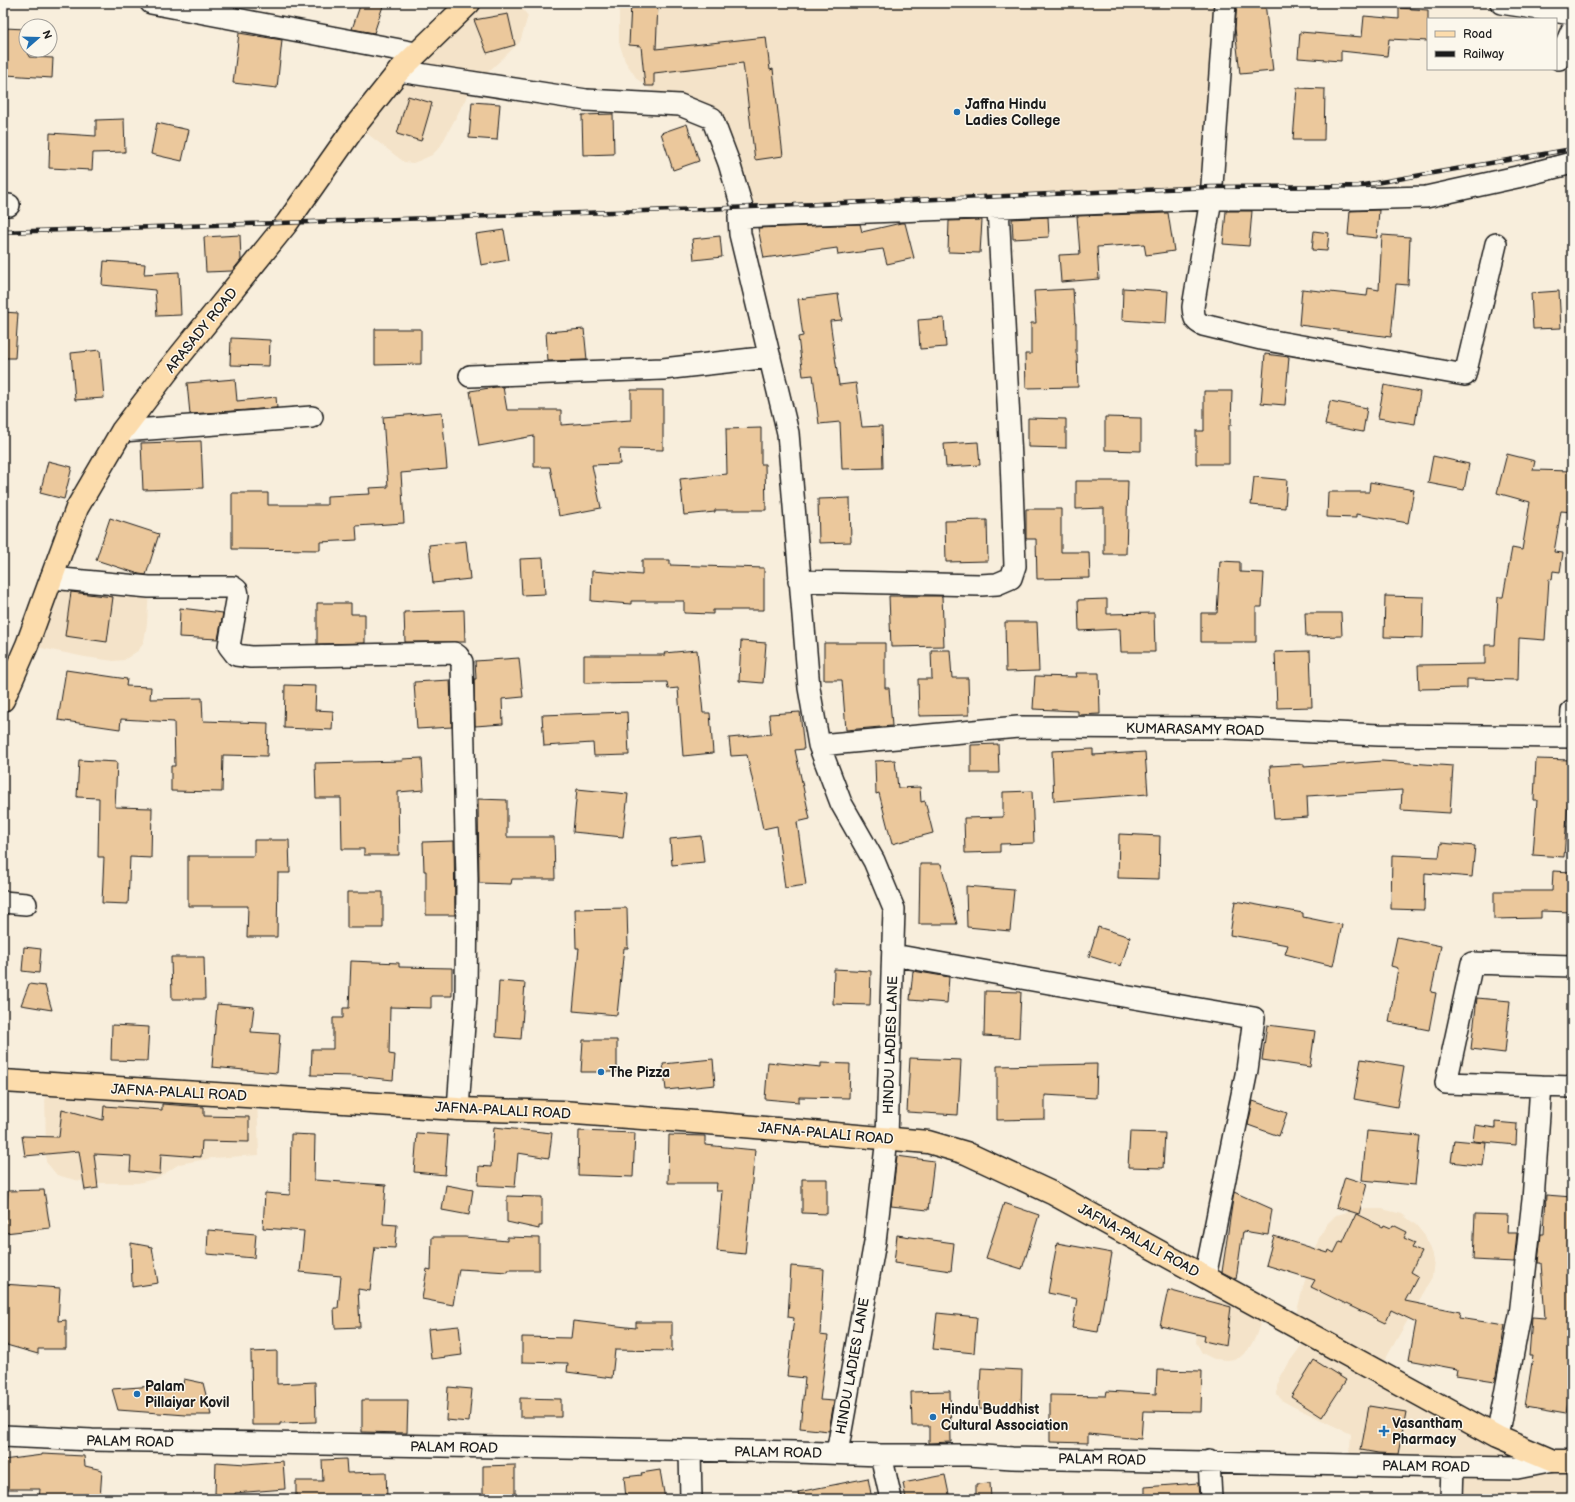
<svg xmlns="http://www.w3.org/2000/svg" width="1575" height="1502" font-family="'Balsamiq Sans',sans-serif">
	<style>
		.built { fill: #f4e3c9 }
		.building { fill: #ebc89c; stroke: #1c1c1c }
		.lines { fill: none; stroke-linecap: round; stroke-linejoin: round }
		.minor-casing { stroke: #1c1c1c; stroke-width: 24 }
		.major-casing { stroke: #1c1c1c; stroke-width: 25 }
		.minor { stroke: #fbf7ec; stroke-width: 21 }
		.major { stroke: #fcdcac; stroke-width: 22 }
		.rail-casing { stroke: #1c1c1c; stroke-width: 4.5 }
		.rail { stroke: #fbf7ec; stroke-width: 3; stroke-dasharray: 9; stroke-linecap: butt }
		.poi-dot { fill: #1f6fb2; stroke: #fbf7ec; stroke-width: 1.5 }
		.labels { text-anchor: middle; stroke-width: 3; stroke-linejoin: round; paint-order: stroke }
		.poi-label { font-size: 14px; font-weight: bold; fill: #1c1c1c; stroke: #fbf7ec; text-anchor: start }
		.street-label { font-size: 14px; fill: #1c1c1c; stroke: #fbf7ec }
	</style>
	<rect width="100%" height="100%" fill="#f8eedc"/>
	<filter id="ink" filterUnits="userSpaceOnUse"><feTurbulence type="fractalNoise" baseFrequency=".025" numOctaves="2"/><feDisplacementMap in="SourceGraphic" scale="8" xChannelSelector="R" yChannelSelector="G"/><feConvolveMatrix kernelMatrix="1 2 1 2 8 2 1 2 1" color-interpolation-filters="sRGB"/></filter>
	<g filter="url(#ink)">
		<path class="built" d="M469,3H515L521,7L528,16L520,42L472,87L440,147L432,155L421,160L413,163L404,162L356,125Z
			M619,3H1225L1211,187L742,207L712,118L680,105L652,90L637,79L625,61L619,42Z
			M51,578L149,587L147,624L144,641L139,650L124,660L114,661L85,657L27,645Z
			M45,1084L257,1096L259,1155L212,1158L179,1164L158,1178L138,1183H95L75,1180L57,1175L46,1162Z
			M1365,1209H1382L1402,1214L1416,1225L1425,1236L1434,1260L1432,1278L1378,1372L1572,1461V1499H1451L1452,1467L1349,1465L1351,1434L1292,1406L1283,1401L1277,1395V1386L1281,1376L1290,1361L1310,1334L1293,1325L1309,1266L1319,1238L1327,1224L1336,1215L1350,1211Z
			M1224,1287L1265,1310L1255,1338L1248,1350L1239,1358L1228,1360L1214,1359L1202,1353L1196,1342L1198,1327L1204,1312Z"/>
		<path class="building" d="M361,3H384L374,33L352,29Z
			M631,3H658L656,49L766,37L770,70L773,69L783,156L755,160L743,63L654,73V86H645L641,46L629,45Z
			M1237,3H1265L1273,71L1240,74L1235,28Z
			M1399,8L1428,10V41L1389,39L1387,56L1341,51V61L1298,58L1300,32L1362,37L1364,16L1399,19Z
			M508,14L515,45L487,53L474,20Z
			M4,28L26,29V50H28L29,57L53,58L52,78L6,75Z
			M239,33L282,40L277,88L233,83Z
			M1297,88L1325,89L1324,140H1293Z
			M408,96L432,103L421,141L397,134Z
			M472,102L500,104L497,140L469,138Z
			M613,114L614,154L583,155L582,115Z
			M124,119L125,152L93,153L92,170L49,168L50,133L96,136V120Z
			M157,123L189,130L182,161L151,154Z
			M687,124L699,161L673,170L661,133Z
			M1379,210L1377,238L1348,235L1350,211Z
			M1226,211H1252L1249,246L1223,244Z
			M1168,213L1174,251L1146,255L1144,244L1097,247L1099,279L1061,282L1059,255L1080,254L1077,216Z
			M1048,217L1049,237L1013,239L1012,219Z
			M982,220L980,253L948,252L949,221Z
			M901,223H905L914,258L887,264L883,249L838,255L837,248L764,258L758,228L860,224L862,232Z
			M504,230L509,260L481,265L476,234Z
			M1314,231L1329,233L1327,251L1312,250Z
			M240,235L241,260L232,271L206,272L204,237Z
			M1382,235L1410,237L1408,285L1396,284L1391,337L1299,325L1302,289L1367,296L1368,288L1379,290Z
			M720,236L722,257L694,260L692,239Z
			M104,261L145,264L144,274L179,272L181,315L157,316L155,290L102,285Z
			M1123,288L1168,291L1166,323L1122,320Z
			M1073,289L1075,323H1076V354H1077L1078,387L1026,388L1025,354H1031V323H1036L1034,291Z
			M1559,291L1561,328L1533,329L1531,293Z
			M838,294L842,320L830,321L839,385L856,383L862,427L882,426L883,468L842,469L840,422L819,424L813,375L803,376L798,337L803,336L798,299Z
			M3,312L18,313L15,358H3Z
			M944,318L946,347L920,349L918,320Z
			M375,329H421V364L375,365Z
			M584,329L587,360L548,361L546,332Z
			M231,338L270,340L269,366L230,365Z
			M100,350L104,398L75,400L71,353Z
			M1265,354L1289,357L1285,405L1261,403Z
			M235,379L237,401L276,397L277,408L190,414L187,383Z
			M1384,385L1420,392L1415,424L1378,418Z
			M496,387H503L507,410H561V425L631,420V390H663V450L619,449L620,464L592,465L601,508L559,516L550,467H534V436L479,446L470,391Z
			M1204,391H1232L1231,425H1229V464H1196V431H1204Z
			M1330,401L1367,408L1363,432L1325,425Z
			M442,412L447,469L401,473L404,523L356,526L357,540L320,542V550L232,549V493H268V505H327V496L370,494L369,488L388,487L383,417Z
			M1105,417L1141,418V451L1105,450Z
			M1028,418L1066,419V448L1028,447Z
			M761,428V464H765L766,510H715V512L684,515L680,479L727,474L726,429Z
			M201,441L203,488L143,490L141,443Z
			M978,442L980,465L946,467L944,444Z
			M1507,454L1535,461L1533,470L1572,471V512L1561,511L1554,552L1563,553L1560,572L1553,571L1552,580L1549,579L1545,640L1519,638L1518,680L1467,679V688L1419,689L1418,665L1485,664V645H1495L1498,597H1503L1512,548L1522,550L1530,502L1497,493Z
			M1433,456L1469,464L1464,490L1428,483Z
			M48,461L72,467L64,499L40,493Z
			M1254,477L1287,480L1285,508L1251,505Z
			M1076,481H1128L1126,554H1104V508L1076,509Z
			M1370,482L1414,490L1408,523L1356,514V518L1327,517L1328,492H1369Z
			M850,498L851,542L819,543L818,499Z
			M1026,509H1061V552H1089L1090,578L1037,579L1036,539H1026Z
			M110,518L159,534L146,575L139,574L96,560Z
			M987,520L988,561L946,562L945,521Z
			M466,541L470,579L433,583L429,545Z
			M543,558L545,594L522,595L520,559Z
			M642,560H670V565L764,568V610H713V614L684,613V601H631V604L591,601L592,571L642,575Z
			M1220,561L1240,562V572L1264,573L1262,607H1256V642H1201V613H1217Z
			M71,592L113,597L107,642L65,636Z
			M889,596H942L944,646L891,647Z
			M1385,596L1424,597L1423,638L1384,637Z
			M1107,599V614L1154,613L1155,652H1121L1120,629L1079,631L1078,600Z
			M317,603H351V614H365V643L317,644Z
			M180,608L223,613L218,639L179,637Z
			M464,610L465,642H405L404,612Z
			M1305,613H1341L1342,636L1306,637Z
			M1005,622H1037L1039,671L1006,672Z
			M741,641L766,643L763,683L739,681Z
			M824,643H885V688H889L892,726L846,730L842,680H824Z
			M697,650L703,713H710L713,753L683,756L678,688L668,689L667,682L584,683V655H665L664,653Z
			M931,650H950L952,678H968L969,715L919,716L918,679H932Z
			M1310,651L1312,707L1277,708L1275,652Z
			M519,658L523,697L502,699L503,724L475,726L474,679H476L475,661Z
			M66,670L127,679L126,686L151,687L150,699L202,698L203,721L268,723L267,756L223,755L222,792L171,791V766H175L174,722L121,719L120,729L58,720Z
			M1076,673H1099L1100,714L1078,715V711L1033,709L1035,676L1077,677Z
			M450,680L452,727L417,729L414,682Z
			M285,685L316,686L315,710L333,711L332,730L284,728Z
			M627,712L629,755L594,756L593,743L544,746L542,715Z
			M800,712L804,749L795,750L810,819L797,822L806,885L785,888L777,826L763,829L747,755L731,756L729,738L771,734L769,714Z
			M998,744L999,773H971V745Z
			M1093,749V755L1145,752L1148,794L1054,801L1052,751Z
			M422,758L424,790L398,792L399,855H364V849H342L341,798H316L315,763L403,761L402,759Z
			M1536,759L1572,760V802H1568L1564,857L1533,855L1537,800H1534Z
			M79,760L117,762L115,807L152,808L151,858L130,857L128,904L102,903L104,857H98L99,798L77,797Z
			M895,760L898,788L920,787L921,802L925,801L933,833L892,844L879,793L876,794L875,761Z
			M1382,761L1453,766L1450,813L1401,810L1402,790L1307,796L1308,817L1274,819L1270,766L1304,764V767Z
			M577,789L628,794L623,837L573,832Z
			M1032,791L1034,843L1000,844V852L965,853L964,818L1003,817V792Z
			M478,799L507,800V837H554L555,879H512L511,884L479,883Z
			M1119,834L1160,836L1159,879L1118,878Z
			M701,836L704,862L672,865L670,839Z
			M254,840H289L290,873H278L277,937H247L248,906H188V856H254Z
			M454,841L455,915H426V871H424L423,842Z
			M1441,843L1475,846L1472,877L1425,873L1424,910L1391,909L1392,855L1439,857Z
			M920,864H941L957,924H919Z
			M1553,871L1572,872V912L1541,911V918L1494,919V891H1552Z
			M966,886L1014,890L1010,931L967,927Z
			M347,892H383V928H347Z
			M1235,901L1303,913V917L1342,925L1333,966L1285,954L1288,945L1230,935Z
			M627,908L628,948H624L617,1015L573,1011L579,948H576L575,909Z
			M1098,927L1130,937L1121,966L1089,956Z
			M1397,937L1441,946L1431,992L1436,993L1429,1030L1389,1022L1398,968L1391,966Z
			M24,947L41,949L39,973L22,971Z
			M171,957H204L205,999H172Z
			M351,961L399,963V967L452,968V996H431V1008L390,1007L389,1054L395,1055L393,1080L355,1076L311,1075L312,1049H333V1018H343V1008H349Z
			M834,969L871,971L870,1005L833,1004Z
			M913,971L949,977L947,1003L910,1000Z
			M499,981L525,983L521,1039L496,1037Z
			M29,984L45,986L52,1010L21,1005Z
			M985,991L1021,992L1019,1038L984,1036Z
			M1477,998L1510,1001L1505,1053L1471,1049Z
			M217,1004L254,1007L251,1032L280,1034L277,1073L212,1067Z
			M112,1025L149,1027L147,1061L111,1060Z
			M1267,1025L1315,1031L1310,1067L1262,1060Z
			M583,1040H617V1072H581Z
			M910,1058L961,1060L958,1115L907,1112Z
			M713,1059L715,1085L666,1090L663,1064Z
			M1361,1059L1404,1066L1397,1107L1354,1099Z
			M768,1062L821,1067V1063L850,1064L849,1098L799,1097V1102L765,1099Z
			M1097,1064L1096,1098L1045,1095V1119L997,1120V1066Z
			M1253,1101L1287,1113L1279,1136L1248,1125Z
			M162,1104L204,1107V1116L249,1117V1142L202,1141L201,1157L161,1154L160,1174L130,1171L131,1156L94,1154L98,1188L85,1190L79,1151L25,1156L22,1136L59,1137L62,1109L103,1120L104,1106L162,1110Z
			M1495,1122L1517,1124L1516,1145L1473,1141L1475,1125L1495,1128Z
			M494,1127L552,1133L549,1158L518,1153L515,1187L478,1185L479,1166L491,1167Z
			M579,1131L635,1133L633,1177L578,1175Z
			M1367,1131L1420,1136L1415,1185L1362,1180Z
			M1130,1132L1165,1133L1163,1168L1128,1167Z
			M417,1133L448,1135L445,1175L414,1172Z
			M291,1134L315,1135L314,1180L386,1185L383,1224L397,1225L395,1248L375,1247L370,1291L358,1289L360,1327L335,1328L334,1308H338L341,1276L300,1272L304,1231L263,1228L265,1193L290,1195Z
			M669,1135L705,1136V1145L755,1150L745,1254L717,1251L722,1191H716L717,1183H668Z
			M1454,1140L1486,1143L1483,1166L1451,1162Z
			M897,1156L934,1161L928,1210L891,1206Z
			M1345,1177L1367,1184L1359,1214L1336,1207Z
			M802,1179H827V1214L802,1213Z
			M446,1185L473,1190L469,1215L442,1210Z
			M44,1190L50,1228L5,1233L8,1191Z
			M1234,1192L1272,1209L1268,1235L1243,1231L1236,1279L1222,1272Z
			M1546,1195L1572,1197V1378L1566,1414L1525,1407L1533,1356H1529L1532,1317L1545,1318L1541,1263H1538L1541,1234H1544Z
			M507,1196L542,1197V1226H539V1229L507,1222Z
			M1004,1203L1039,1215L1022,1269L986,1258Z
			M1356,1214L1383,1227L1384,1225L1391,1228L1393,1225L1407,1232L1404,1238L1415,1243L1412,1248L1421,1252L1411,1272L1418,1276L1405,1301L1460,1312L1459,1318L1505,1325L1495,1381L1456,1375L1457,1369L1409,1360L1416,1322L1391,1310L1385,1323L1311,1287L1315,1280L1266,1265L1274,1236L1328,1253L1329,1250L1334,1253L1340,1241L1343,1242Z
			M1475,1214L1508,1215L1507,1233H1517L1514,1262L1473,1260Z
			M208,1230L256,1234L254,1258L207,1254Z
			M897,1235L954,1243L951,1271L894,1263Z
			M432,1237H465L507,1241V1237L539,1238V1270H508V1272L459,1269L453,1305L422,1299L427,1269L431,1270Z
			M131,1243L152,1247L158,1283L132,1287Z
			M1057,1243L1112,1253L1098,1332L1072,1328L1077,1299L1048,1293Z
			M791,1266L824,1269L820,1335L828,1336L820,1400L834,1401L829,1431L800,1428L805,1378L787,1376L794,1318L788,1317Z
			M3,1284L60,1288L58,1321L66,1320V1349H38V1354L3,1344Z
			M1168,1290L1231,1307L1226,1346L1204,1341L1205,1336L1160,1326Z
			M937,1313L977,1317L974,1353L933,1349Z
			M573,1321L636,1328V1322H672V1351L615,1350L612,1378L567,1372L568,1363L522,1362V1337L571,1338Z
			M459,1326L462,1355L431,1359L428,1329Z
			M277,1351V1384L315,1382L316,1422L280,1423V1425H252L251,1352Z
			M1314,1360L1346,1380L1322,1417L1291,1397Z
			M981,1368L1022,1370L1021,1411L979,1409Z
			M1157,1370L1202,1371L1201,1412L1143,1411L1141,1439L1088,1434V1443L1050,1442V1395L1106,1396L1107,1391L1156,1394Z
			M184,1379L203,1383L211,1415H186L118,1410L112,1389L183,1384Z
			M448,1387L472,1389L469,1422L446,1420Z
			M950,1391L951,1442L929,1443V1426H912L911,1392Z
			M520,1398L561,1399V1417H520Z
			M362,1400H408L407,1433L362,1432Z
			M1369,1406L1406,1412L1398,1454L1378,1453L1361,1450Z
			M42,1454L84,1456L85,1466L102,1470L100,1499H39L40,1489H3V1460L42,1455Z
			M346,1459L347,1473L386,1472L387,1497L349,1498V1499H296V1481H323L322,1460Z
			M283,1461L285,1489L235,1493V1498L215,1494L216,1462L246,1464Z
			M515,1465V1499H483V1466Z
			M660,1470L665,1499H645V1497L626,1499L624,1477L642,1475L641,1473Z
			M945,1475L950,1499H906L903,1483Z
			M868,1478L872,1499H799L798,1492Z
			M990,1483L991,1499H976V1484Z
			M1198,1483L1199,1499H1145V1487Z"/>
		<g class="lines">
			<g class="minor-casing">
				<path id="minor" d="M151,3L416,53
					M1501,3L1572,14
					M1559,59L1572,30
					M399,71L586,100L680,105L712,118L729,163L742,207L739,217
					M3,205H9
					M1496,244L1465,375L1261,339L1203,325C1194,321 1194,317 1193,307L1211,199H1352L1426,197L1517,177L1572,163
					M470,376L663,369L770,357
					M122,431L312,417
					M51,578L149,587H233L237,590L238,595L229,646L236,655L251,657L454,653L458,656L462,662L467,879L466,996L458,1109
					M799,581L980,585L997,584L1011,578L1015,566L1011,459L998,208
					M1570,737L1572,711
					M819,745L1018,727L1226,728L1379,735L1572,737
					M3,902L26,904
					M893,955C1013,976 1134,999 1254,1018L1247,1070L1205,1277
					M1541,1086L1572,1087
					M3,1436L92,1440L797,1452L881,1455H969L1012,1458L1452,1467L1517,1468L1553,1461
					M1497,1437L1520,1315L1533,1200L1541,1086L1446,1083L1472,963L1572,966
					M690,1451L691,1499
					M837,1453L875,1242L887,1138L894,909L874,861L841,803L819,745L809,688L788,433L740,234L739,217L1211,199L1225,3
					M881,1455L891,1499
					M1209,1461L1211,1499
					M1451,1499L1452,1467"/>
			</g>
			<g class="major-casing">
				<path id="major" d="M3,700L27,645L77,508L122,431L170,368L287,223L356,125L399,71L469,3
					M3,1081L458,1109L562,1112L708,1123L928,1142L966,1153L1054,1194L1497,1437L1553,1461H1572"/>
			</g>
			<use href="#minor" class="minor"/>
			<use href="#major" class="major"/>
			<g class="rail-casing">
				<path id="rail" d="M3,232L705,209L1211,187L1358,186L1572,149"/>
			</g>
			<use href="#rail" class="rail"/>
		</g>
	</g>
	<g class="poi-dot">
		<circle cx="957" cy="112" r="4"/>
		<circle cx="601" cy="1072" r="4"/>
		<circle cx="137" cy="1394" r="4"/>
		<circle cx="933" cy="1417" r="4"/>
		<path d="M1382 1425h4v4h4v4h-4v4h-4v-4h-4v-4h4z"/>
	</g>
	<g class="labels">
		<g class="poi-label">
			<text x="965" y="109">Jaffna Hindu<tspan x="965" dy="16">Ladies College</tspan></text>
			<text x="609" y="1077">The Pizza</text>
			<text x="145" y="1391">Palam<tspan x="145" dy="16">Pillaiyar Kovil</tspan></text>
			<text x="941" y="1414">Hindu Buddhist<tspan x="941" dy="16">Cultural Association</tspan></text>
			<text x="1392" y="1428">Vasantham<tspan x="1392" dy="16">Pharmacy</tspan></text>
		</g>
		<g class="street-label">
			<text transform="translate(201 330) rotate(-51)" y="5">ARASADY ROAD</text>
			<text transform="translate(1195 729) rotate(1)" y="5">KUMARASAMY ROAD</text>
			<text transform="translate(890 1045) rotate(-88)" y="5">HINDU LADIES LANE</text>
			<text transform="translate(179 1092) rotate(3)" y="5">JAFNA-PALALI ROAD</text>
			<text transform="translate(503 1110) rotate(3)" y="5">JAFNA-PALALI ROAD</text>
			<text transform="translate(826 1133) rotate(5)" y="5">JAFNA-PALALI ROAD</text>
			<text transform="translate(1139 1240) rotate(29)" y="5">JAFNA-PALALI ROAD</text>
			<text transform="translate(852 1366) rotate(-80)" y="5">HINDU LADIES LANE</text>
			<text transform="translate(130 1441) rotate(1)" y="5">PALAM ROAD</text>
			<text transform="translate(454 1447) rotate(1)" y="5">PALAM ROAD</text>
			<text transform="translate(778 1452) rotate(1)" y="5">PALAM ROAD</text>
			<text transform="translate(1102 1459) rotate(1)" y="5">PALAM ROAD</text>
			<text transform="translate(1426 1466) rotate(1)" y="5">PALAM ROAD</text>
		</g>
	</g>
	<rect width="1575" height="1502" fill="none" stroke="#fbf7ec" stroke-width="16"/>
	<rect x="8" y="8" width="1559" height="1486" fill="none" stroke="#1c1c1c" stroke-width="1.5" filter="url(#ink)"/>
	<rect x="1427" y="18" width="130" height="52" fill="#fbf7ec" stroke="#a29f99"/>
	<rect x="1435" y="31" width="20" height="6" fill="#fcdcac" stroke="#a29f99"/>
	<text x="1463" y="38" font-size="12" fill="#1c1c1c">Road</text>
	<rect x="1435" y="51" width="20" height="6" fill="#1c1c1c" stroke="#a29f99"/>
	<text x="1463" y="58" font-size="12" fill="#1c1c1c">Railway</text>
	<g transform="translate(38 38) rotate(70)"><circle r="19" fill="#fbf7ec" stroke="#a29f99"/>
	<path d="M0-3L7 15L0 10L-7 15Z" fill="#1f6fb2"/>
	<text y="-6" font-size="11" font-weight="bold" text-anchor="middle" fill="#1c1c1c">N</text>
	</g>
</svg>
